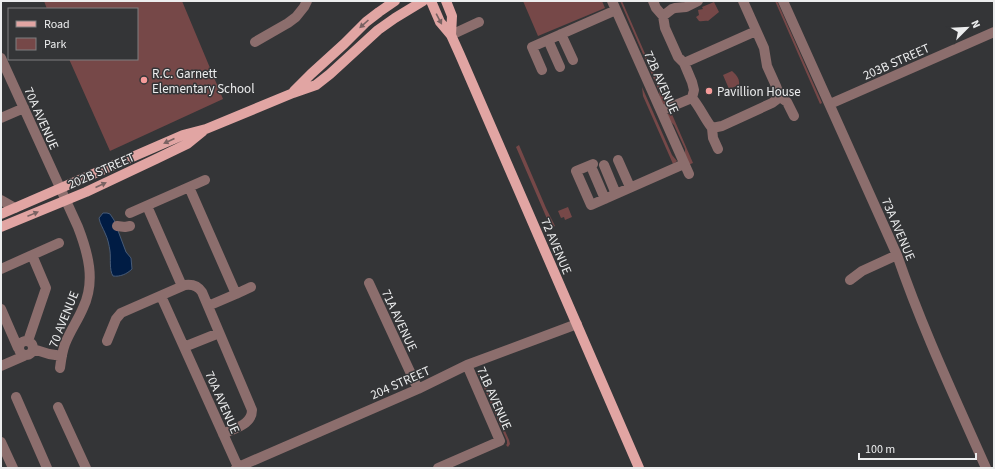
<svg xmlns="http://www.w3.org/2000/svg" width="995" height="469" font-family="'Source Sans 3',sans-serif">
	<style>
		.green { fill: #764848 }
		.water { fill: #001c44; stroke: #475b77 }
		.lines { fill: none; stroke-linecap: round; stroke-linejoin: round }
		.minor { stroke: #8c6e6d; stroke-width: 10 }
		.major { stroke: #e1a5a3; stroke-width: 10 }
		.oneway { fill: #796262 }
		.poi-dot { fill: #f59b9a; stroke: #343537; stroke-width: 1.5 }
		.labels { text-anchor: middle; stroke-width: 3; stroke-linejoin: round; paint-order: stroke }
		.street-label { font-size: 13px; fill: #ecedee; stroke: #343537 }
		.poi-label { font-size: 13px; fill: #ecedee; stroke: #343537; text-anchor: start }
	</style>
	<rect width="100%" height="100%" fill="#343537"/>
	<path class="green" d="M44,1H182L223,99L110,151L69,59H137V9H47Z
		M523,1H602L605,8L538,36Z
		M620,1H622L667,104L662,105L660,101L659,91Z
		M775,1H777L822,103L820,104Z
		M714,2L719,12L708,21C705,20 702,22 699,21L696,17L699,15L698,10L703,9L702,7Z
		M732,71C736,75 740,78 739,85L729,89L723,75Z
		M642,87L672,155L677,161L673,164L643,96Z
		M671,112L693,163L688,165L685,156V149L674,125L669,120L667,115Z
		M519,145L546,208L555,226L551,228L516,147Z
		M568,207L572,217L565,220L564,217L561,218L558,211Z
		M478,374H480L509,440L510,444L508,447L506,445L507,444V441Z"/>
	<path class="water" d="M103,213H107L110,214L114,220L126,252L131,258L132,269C127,274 120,277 113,276C109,270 111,258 110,251C109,245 108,239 105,233C103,228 100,224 99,218Z"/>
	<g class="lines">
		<path class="minor" d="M612,1L689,174
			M653,1L656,8L663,16L665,28L678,57L684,63L692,82L694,90L692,98L661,111
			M743,1L764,48L767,66L776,86L780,97L787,102L794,116
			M783,1L897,255C922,328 955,398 986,468
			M663,16L672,9L675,8L686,7L698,1
			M561,34L573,60
			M451,35L479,22
			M548,40L560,67
			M255,42L288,23L296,17L304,7L307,1
			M1,58L78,227C88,253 96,281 83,308C78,320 70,331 65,344C62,352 61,360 60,368
			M684,63L756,31
			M542,70L532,47L616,10
			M692,98C700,107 704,118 712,128
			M830,104L994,32
			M1,118L24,108
			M718,149L713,138L712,128L722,126L772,103L780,97
			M618,160L630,187
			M593,164L576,171L591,205L684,164
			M604,165L616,194
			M593,171L605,199
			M189,187L236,294L208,306
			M1,200L15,208
			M147,206L182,286
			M130,213L205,180
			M117,226L125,227L130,226
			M1,269L59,243
			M850,280L862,271L897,255
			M369,283L418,389
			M236,294L251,287
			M161,296L238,467
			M1,309L18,348
			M19 348a7 7 0 1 1 14 0a7 7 0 1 1-14 0Z
			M28,341L46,288L32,255
			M107,341L116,319L121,313L185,285C192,284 198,286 202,292L252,410C252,425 234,428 223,434
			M184,347L219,333
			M33,349L49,354L62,356
			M1,366L24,356
			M16,397L47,468
			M58,407L86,468
			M1,442L13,468
			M236,468L418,389L467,365L577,324
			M438,468L500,441L467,365"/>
		<path class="major" d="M431,1L440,22L451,35L460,55L639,468
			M446,1L452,16L451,35
			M294,91L311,74L344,44L366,22L379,12L395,1
			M1,214L183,135L206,129L293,93L316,85L330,74L378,30L395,18L423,1
			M1,227L86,192L156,159L187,144L203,131"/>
	</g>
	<defs><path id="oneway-solid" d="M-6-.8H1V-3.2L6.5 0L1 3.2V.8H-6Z"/></defs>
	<g class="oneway">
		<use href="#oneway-solid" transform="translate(439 19) rotate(62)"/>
		<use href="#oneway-solid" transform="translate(364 24) rotate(138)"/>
		<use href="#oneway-solid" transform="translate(169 141) rotate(156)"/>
		<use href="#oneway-solid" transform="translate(101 185) rotate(-24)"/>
		<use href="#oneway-solid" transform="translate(33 214) rotate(-22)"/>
	</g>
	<g class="poi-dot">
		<circle cx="144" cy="80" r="4"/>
		<circle cx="709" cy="91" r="4"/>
	</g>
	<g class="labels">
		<g class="street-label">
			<text transform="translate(896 61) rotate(-24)" y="5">203B STREET</text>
			<text transform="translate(662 82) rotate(66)" y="5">72B AVENUE</text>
			<text transform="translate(42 118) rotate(66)" y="5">70A AVENUE</text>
			<text transform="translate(101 170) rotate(-24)" y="5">202B STREET</text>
			<text transform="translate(899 229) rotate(67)" y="5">73A AVENUE</text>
			<text transform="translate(557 246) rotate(67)" y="5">72 AVENUE</text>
			<text transform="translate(63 319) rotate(-68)" y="5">70 AVENUE</text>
			<text transform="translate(400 320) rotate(65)" y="5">71A AVENUE</text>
			<text transform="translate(400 382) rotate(-24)" y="5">204 STREET</text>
			<text transform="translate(495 398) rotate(66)" y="5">71B AVENUE</text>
			<text transform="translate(223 402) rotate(66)" y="5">70A AVENUE</text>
		</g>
		<g class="poi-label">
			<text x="152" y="78">R.C. Garnett<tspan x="152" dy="15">Elementary School</tspan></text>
			<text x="717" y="96">Pavillion House</text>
		</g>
	</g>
	<rect width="995" height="469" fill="none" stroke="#ecedee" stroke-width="4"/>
	<rect x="8" y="8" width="130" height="52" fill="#343537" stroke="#7e7f80"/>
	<rect x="16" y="21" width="20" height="6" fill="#e1a5a3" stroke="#7e7f80"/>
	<text x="44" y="28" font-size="12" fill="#ecedee">Road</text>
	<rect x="16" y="38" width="20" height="12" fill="#764848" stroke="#7e7f80"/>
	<text x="44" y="48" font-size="12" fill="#ecedee">Park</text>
	<g transform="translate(967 28) rotate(66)" stroke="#343537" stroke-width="3" paint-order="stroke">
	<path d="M0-3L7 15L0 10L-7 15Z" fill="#ecedee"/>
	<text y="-6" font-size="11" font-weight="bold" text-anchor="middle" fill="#ecedee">N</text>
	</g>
	<path d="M859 453v6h117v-6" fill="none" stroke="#ecedee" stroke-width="2"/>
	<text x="865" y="453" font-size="12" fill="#ecedee" stroke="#343537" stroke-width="3" paint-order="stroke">100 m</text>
</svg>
